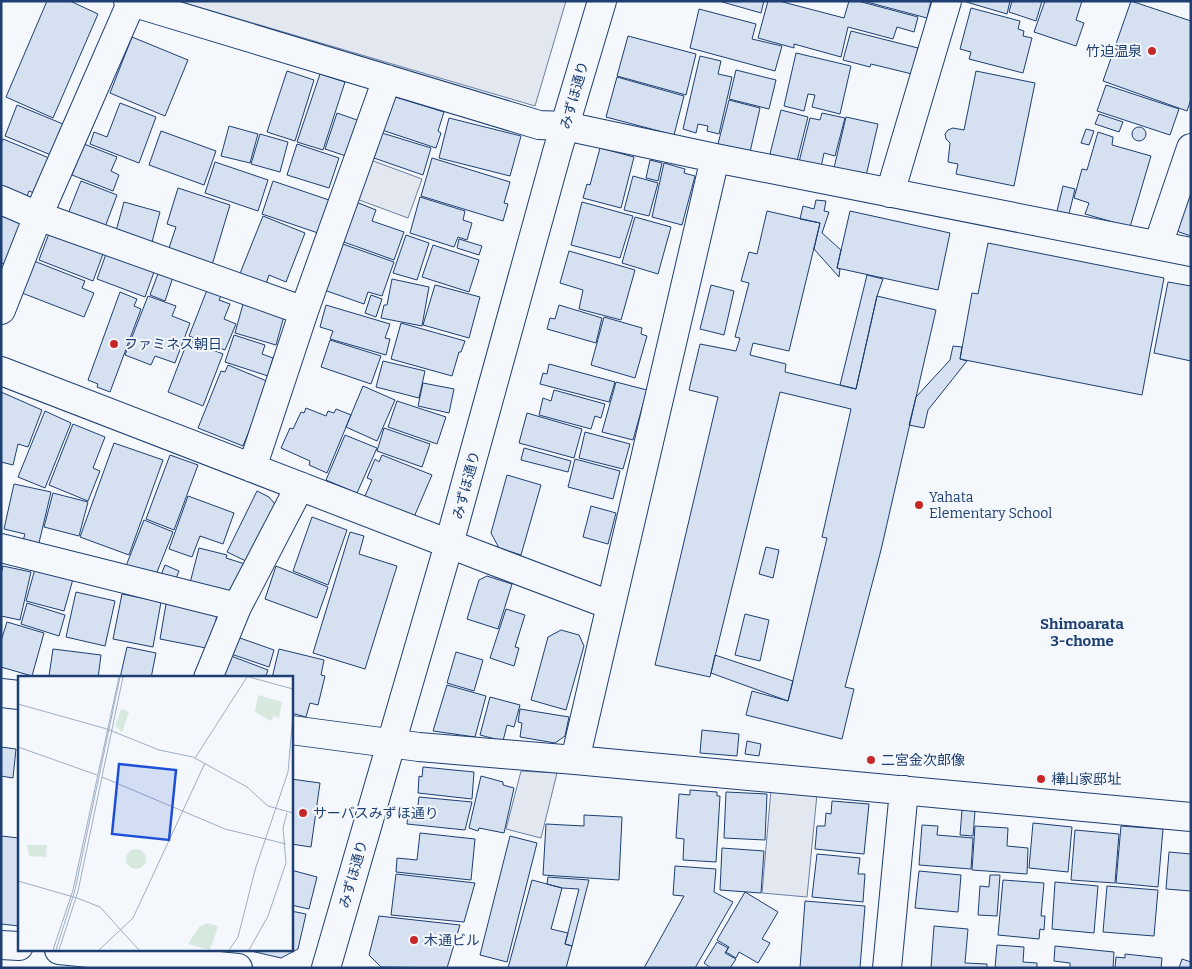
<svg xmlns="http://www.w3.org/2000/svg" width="1192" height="969" font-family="Bitter,'Noto Sans JP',serif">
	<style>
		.parking { fill: #e3e8f0; stroke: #687fa3 }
		.building { fill: #d5e0f0; stroke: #1d3f73 }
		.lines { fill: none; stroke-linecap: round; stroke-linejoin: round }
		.minor-casing { stroke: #1d3f73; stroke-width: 30 }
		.tertiary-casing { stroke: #1d3f73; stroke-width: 30 }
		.minor { stroke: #f4f7fb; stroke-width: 28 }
		.tertiary { stroke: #f4f7fb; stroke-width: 28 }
		.poi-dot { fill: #c62828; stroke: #f4f7fb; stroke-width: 2 }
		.labels { text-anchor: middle; stroke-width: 4; stroke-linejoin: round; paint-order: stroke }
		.poi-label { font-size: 14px; fill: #1d3f73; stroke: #f4f7fb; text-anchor: start }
		.street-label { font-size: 14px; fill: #1d3f73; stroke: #f4f7fb }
		.neighbourhood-label { font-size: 15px; font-weight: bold; fill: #1d3f73; stroke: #f4f7fb }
		.inset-road { fill: none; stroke: #9eadc5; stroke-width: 1 }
		.view { fill: #1d4ed8; fill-opacity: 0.15; stroke: #1d4ed8; stroke-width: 2.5 }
		.inset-edge { fill: none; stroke: #1d3f73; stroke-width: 2.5 }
	</style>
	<rect width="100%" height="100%" fill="#f4f7fb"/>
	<path class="parking" d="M178,1H566L535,106Z
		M368,159L422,179L408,218L354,198Z
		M521,771L557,773L541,838L506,829Z
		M771,790L817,794L807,897L762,893Z"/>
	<path class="building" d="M47,1H70L98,14L53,118L6,97Z
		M719,1H764L761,13Z
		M768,1H779L844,18L849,1H858L918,17L914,32L897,27L893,39L848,27L841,57L794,44V48L758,38Z
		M863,1H931L927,18Z
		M963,1H1010L1007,14Z
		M1012,1H1042L1036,21L1009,12Z
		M1045,1H1082L1076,20L1084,23L1076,46L1034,32Z
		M1131,1L1191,21V99L1187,111L1103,81Z
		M971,8L1020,21L1018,29L1024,31L1023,36L1032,38L1023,73L969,59L971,52L960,49Z
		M699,9L756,24L752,39L782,46L775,71L690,48Z
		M851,31L918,48L912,74L871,64L870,67L843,60Z
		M628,36L696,54L686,95L617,76Z
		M132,37L188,60L165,116L110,93Z
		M796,53L851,66L840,114L812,107L815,95L808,94L804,111L784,106Z
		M700,56L721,61L718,74L732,77L719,134L707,131L708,126L698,124L696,133L683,129Z
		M736,70L776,80L769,109L729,99Z
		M287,71L314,80L295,141L267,132Z
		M976,71L1035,83L1014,186L956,174L958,164L948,162L950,143L946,139L945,134L948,130L953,128L964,130Z
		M320,74L345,82L323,150L297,142Z
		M617,77L684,96L674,135L606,117Z
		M1106,85L1179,109L1170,135L1097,111Z
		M392,96L444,112L438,131L441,133L436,148L382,130Z
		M729,100L760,108L750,152L718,144Z
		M120,103L156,117L139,163L90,144L94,132L107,137Z
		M17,105L63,124L51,155L5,136Z
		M781,110L808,117L797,161L770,154Z
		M337,113L360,121L349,157L325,149Z
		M822,113L845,118L835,156L824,153L821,167L799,162L810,118L820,120Z
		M1099,114L1123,122L1119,132L1095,124Z
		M846,117L878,124L866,176L834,168Z
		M449,118L521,136L510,176L439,158Z
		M229,126L258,134L250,163L221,156Z
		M1132 134a7 7 0 1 1 14 0a7 7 0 1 1-14 0Z
		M1086,129L1094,131L1089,145L1081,143Z
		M161,131L216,151L204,185L149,165Z
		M1098,132L1113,137L1112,145L1151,156L1130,227L1085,214L1089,203L1074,198L1082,169L1087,170Z
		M382,133L431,148L423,175L374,158Z
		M260,134L288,142L280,172L251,164Z
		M3,139L49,158L34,193L29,191L26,199L1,188V143Z
		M84,144L117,157L111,171L119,175L113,191L72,175Z
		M297,144L339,158L329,188L287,175Z
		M600,148L634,157L621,208L583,198L587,184L590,185Z
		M432,158L510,182L504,203L508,204L503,221L421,196Z
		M650,160L662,163L658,181L646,178Z
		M215,162L268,180L258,211L205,193Z
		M664,163L685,169L684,173L695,176L682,225L652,217Z
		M633,176L658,183L649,216L624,210Z
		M81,181L117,195L105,227L68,214Z
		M273,181L329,200L318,233L262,214Z
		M1191,185V236L1179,232L1175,225Z
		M1063,186L1075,189L1069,214L1057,211Z
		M178,188L230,205L212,265L168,251L176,227L167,224Z
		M420,197L465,211L463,220L472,223L467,240L458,237L454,247L410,233Z
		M816,200L826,201L824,211L829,212L822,233L841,250L837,268L840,269L839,277L814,249L820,223L800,219L803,206L814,209Z
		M124,202L160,212L152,242L116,231Z
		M356,202L376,210L372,221L404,232L394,260L341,241Z
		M582,202L633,216L620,258L571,245Z
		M1,210L15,216L14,221L22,224L7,265L1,263Z
		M767,211L820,223L789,351L753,343L750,355L786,364L785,372L856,389L877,296L936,310L881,550L845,687L854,689L842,739L746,715L752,691L788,701L827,538L822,537L851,409L780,392L710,677L655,665L718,397L689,390L700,344L736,351L740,338L735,337L749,283L741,281L749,252L757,254Z
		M850,211L950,233L938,290L837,268Z
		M263,216L305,233L286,282L269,275L265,287L239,276Z
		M635,217L671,227L658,274L622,263Z
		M50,231L96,249L95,251L103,254L93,281L39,260Z
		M406,235L429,243L417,280L393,273Z
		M459,239L482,246L479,255L457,248Z
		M340,243L394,262L382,296L368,292L364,304L324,290Z
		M988,243L1164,278L1142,395L960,359L972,293L978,294Z
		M433,245L479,260L469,292L422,277Z
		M569,251L635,270L621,320L579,309L583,290L560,283Z
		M106,254L154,272L145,297L97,279Z
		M34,261L85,281L82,288L94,293L84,317L22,293Z
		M159,271L173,277L165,301L150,295Z
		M867,275L883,279L877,296L856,389L840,385Z
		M392,279L429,287L422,326L381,318L384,305H387Z
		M1168,282L1191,286V361L1154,353Z
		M435,285L480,297L469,338L423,325Z
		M711,285L734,291L724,335L700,329Z
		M207,290L221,296L219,300L230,304L224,319L236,324L225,350L189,336Z
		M120,292L137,299L134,306L141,309L110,392L97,387L98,384L88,380Z
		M371,295L382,299L376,317L365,313Z
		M148,296L176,306L172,316L190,323L175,363L155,356L151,365L125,355Z
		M243,304L284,316L276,345L235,333Z
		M326,305L390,324L385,338L390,339L386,355L330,339L333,331L320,327Z
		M559,305L602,318L596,343L547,329L550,318L555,319Z
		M604,317L642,328L641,334L647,336L635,378L591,365Z
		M401,323L465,341L461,352H459L452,376L391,359Z
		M234,335L265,345L262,354L273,358L268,376L225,362Z
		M188,340L223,354L203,406L168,392Z
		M330,340L381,356L371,384L321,367Z
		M953,346L962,347L960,359L967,361L928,410L924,428L909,425L916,397L950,360Z
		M383,361L425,371L419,398L376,387Z
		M549,364L615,382L609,402L540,384L543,373L547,374Z
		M228,365L269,382L243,446L198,428L221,371L225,372Z
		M616,382L647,390L633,440L602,432Z
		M423,383L454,389L449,413L418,406Z
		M363,386L395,400L377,441L346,427Z
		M554,390L605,404L601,418L595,416L591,429L539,415L543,398L551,401Z
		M1,392L42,410L28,447L18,444L13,465L1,462Z
		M397,401L446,417L437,444L388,427Z
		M306,408L326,416L328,411L334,413L336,409L351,415L327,473L309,465L310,461L281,448L290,428L293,429L301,412L304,413Z
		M45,411L71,423L45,488L18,477Z
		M527,413L582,429L574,458L519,443Z
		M73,424L105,437L93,468L100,471L88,501L49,485Z
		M384,428L430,444L422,467L377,451Z
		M585,432L630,444L623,469L579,458Z
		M345,435L377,448L357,493L326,480Z
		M114,443L163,460L129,555L80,537Z
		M524,448L571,461L568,472L521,460Z
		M170,455L198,465L174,530L146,519Z
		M382,455L432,475L414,517L365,496L372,480L367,478L375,459L379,462Z
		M575,459L620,471L613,499L568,487Z
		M507,475L541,485L521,555L499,548L491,533Z
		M14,484L51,492L38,547L22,544L25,534L4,529Z
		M257,491L269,497L278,508L250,563L227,552Z
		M53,493L88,502L79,536L44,527Z
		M188,496L234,513L223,544L200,536L192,557L169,549Z
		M591,506L616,513L608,544L583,537Z
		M312,517L347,530L328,585L293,571Z
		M144,520L173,532L155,577L126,566Z
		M350,532L364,536L359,554L397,566L365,669L313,653Z
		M766,547L779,550L773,578L759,574Z
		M199,548L227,555L226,558L245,564L237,595L190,583Z
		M165,565L179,571L175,581L161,575Z
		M3,566L31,572L20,620L1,616V574Z
		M276,566L328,587L317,618L265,599Z
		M35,569L73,579L64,611L26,601Z
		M487,576L512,584L498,629L467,619L479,580Z
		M76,592L115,601L105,646L66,637Z
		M122,594L161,602L153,647L113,639Z
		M27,603L65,615L59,636L21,624Z
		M166,604L217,614L211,649L160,639Z
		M506,609L525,615L515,647L519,648L514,666L490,658Z
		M745,614L769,620L760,661L735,655Z
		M7,622L44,633L32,676L1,667V641Z
		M561,630L579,635L584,646L566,710L531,700L548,637Z
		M237,637L274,650L269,667L231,654Z
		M127,647L156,653L151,678H120Z
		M53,649L101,655L98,678L49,676Z
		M279,649L324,660L321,675L325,676L318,705L310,703L306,717L291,713V678H272Z
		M456,652L483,660L474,691L447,683Z
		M715,655L793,681L788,701L711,673Z
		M231,656L268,670L265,678H223Z
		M447,685L486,696L475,737L433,731Z
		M490,697L520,705L514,727L507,725L503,741L480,735Z
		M520,709L569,717L565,736L555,743L520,737L522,723L518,722Z
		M702,730L739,734L737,756L700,753Z
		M747,741L761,744L759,756L745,754Z
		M1,747L16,749L13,778L1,776Z
		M423,767L474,772L472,799L418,793L419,776L422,777Z
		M481,776L503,782V785L514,788L504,833L479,828L478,831L469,828Z
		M291,779L320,783L311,847L291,844Z
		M690,790L717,792V796H720L716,862L683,860L684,839L676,838L679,794L690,795Z
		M726,792L767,794L765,840L724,838Z
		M419,797L472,802L465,830L407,824L408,813H417Z
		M832,801L869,804L864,854L815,849L817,826H825L826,813L831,814Z
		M962,810L975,811L973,836L960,835Z
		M584,815L622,817L619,880L543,875L546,824L584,826Z
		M1033,823L1072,827L1068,872L1029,868Z
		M922,825L938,826L937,835L973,838L971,869L919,865Z
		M975,826L1008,828L1007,846L1028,848L1027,874L972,870Z
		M1121,826L1163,829L1158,887L1116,883Z
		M1075,830L1119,834L1115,883L1071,880Z
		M420,833L475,839L471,880L396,872L397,858L417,860Z
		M1,836L19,838V926L1,924Z
		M510,836L537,843L507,962L480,955Z
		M722,848L764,851L761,893L720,890Z
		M1169,852L1191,854V891L1166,889Z
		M817,854L860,858L858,874H865L863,902L812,897Z
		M675,866L716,869L714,892L733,902L695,968H644L684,896L673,895Z
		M291,870L317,877L309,909L291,905Z
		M919,871L961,875L958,912L915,908Z
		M396,874L475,883L464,922L391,915Z
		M990,875H1000L997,916L978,915L980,886L989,887Z
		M548,877L589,880L572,946L565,944L579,889L562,888L547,884Z
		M532,880L562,888L551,929L568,933L565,944L572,946L566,968H508Z
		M1003,880L1044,883L1041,916H1045L1044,930L1040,929L1039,939L998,935Z
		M1055,882L1098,886L1094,933L1052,929Z
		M1107,886L1158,890L1154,936L1103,932Z
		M745,892L778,912L762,939L770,943L758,963L739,952L736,958L726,952L729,947L717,940Z
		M805,901L865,906L860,968H800Z
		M291,911L306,914L298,949L281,958L251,951L291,950Z
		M379,916L460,925L447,968L381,967L369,955Z
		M934,926L968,929L965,963L987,964V968H931Z
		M717,942L728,948L725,953L736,959L730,968H711L704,963Z
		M997,945L1024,947L1023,962L1037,963V968H995Z
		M1055,946L1114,952L1113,968H1070V963L1054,961Z
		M1125,954L1162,958L1161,968H1115L1116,957L1125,958Z
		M1182,959L1191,962V968H1179Z"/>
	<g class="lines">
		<g class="minor-casing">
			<path id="minor" d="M128,1L539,125L565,126L715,158L1191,252
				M890,193L947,1
				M1,200L38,216L304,311
				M1158,245L1191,148
				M1,310L38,216L132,1
				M1,371L478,555L610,605
				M252,468L304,311L387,79
				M1,548L237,607
				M208,678L237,607L300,486
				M1,693L19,695
				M291,730L419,747L575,760L1191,817
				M575,760L715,158
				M1,945L19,946
				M59,950L238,968
				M887,968L904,790"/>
		</g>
		<g class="tertiary-casing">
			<path id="tertiary" d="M326,968L449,544L557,152L602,1"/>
		</g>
		<use href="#minor" class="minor"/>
		<use href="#tertiary" class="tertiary"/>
	</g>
	<g class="poi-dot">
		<circle cx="1152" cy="51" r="5"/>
		<circle cx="114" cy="344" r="5"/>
		<circle cx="919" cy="505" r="5"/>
		<circle cx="871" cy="760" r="5"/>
		<circle cx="1041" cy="779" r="5"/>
		<circle cx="303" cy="813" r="5"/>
		<circle cx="414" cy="940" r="5"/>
	</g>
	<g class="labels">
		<g class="poi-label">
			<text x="1142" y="56" text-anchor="end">竹迫温泉</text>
			<text x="124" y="349">ファミネス朝日</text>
			<text x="929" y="502">Yahata<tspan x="929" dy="16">Elementary School</tspan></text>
			<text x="881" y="765">二宮金次郎像</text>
			<text x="1051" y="784">樺山家邸址</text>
			<text x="313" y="818">サーバスみずほ通り</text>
			<text x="424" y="945">木通ビル</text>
		</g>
		<g class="street-label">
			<text transform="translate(574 95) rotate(-74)" y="5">みずほ通り</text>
			<text transform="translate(466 485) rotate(-75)" y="5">みずほ通り</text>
			<text transform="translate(353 874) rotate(-74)" y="5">みずほ通り</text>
		</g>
		<g class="neighbourhood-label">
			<text x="1082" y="629">Shimoarata<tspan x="1082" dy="17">3-chome</tspan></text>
		</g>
	</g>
	<g transform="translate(18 676)">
		<rect width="275" height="275" fill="#f4f7fb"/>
		<path d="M240,19L264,26L261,42L256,40L253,45L237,36ZM103,33L111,36L104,56L97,50ZM9,169H29L28,181L11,180ZM108 183a10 10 0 1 1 20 0a10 10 0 1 1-20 0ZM189,247L200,250L192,274L170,268L181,251Z" fill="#d7e8df"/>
		<path class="inset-road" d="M231,1L275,13M0,28L89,53L141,74L175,81L229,111L250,130L275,137M0,71L79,99M177,82L229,1M84,101L207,153L268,168M0,205L59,222M59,222L82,231L121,274M35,274L55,214L101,1M38,274L57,214L102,1M41,274L60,215L105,1M81,274L115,242L187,87M211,274L220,261L237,194L270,96L275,39M231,274L250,240L268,187L265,152L269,137"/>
		<path class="view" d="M101,88L158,94L151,164L94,158Z"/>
		<rect width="275" height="275" class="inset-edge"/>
	</g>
	<rect width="1192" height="969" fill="none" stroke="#1d3f73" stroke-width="5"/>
</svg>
